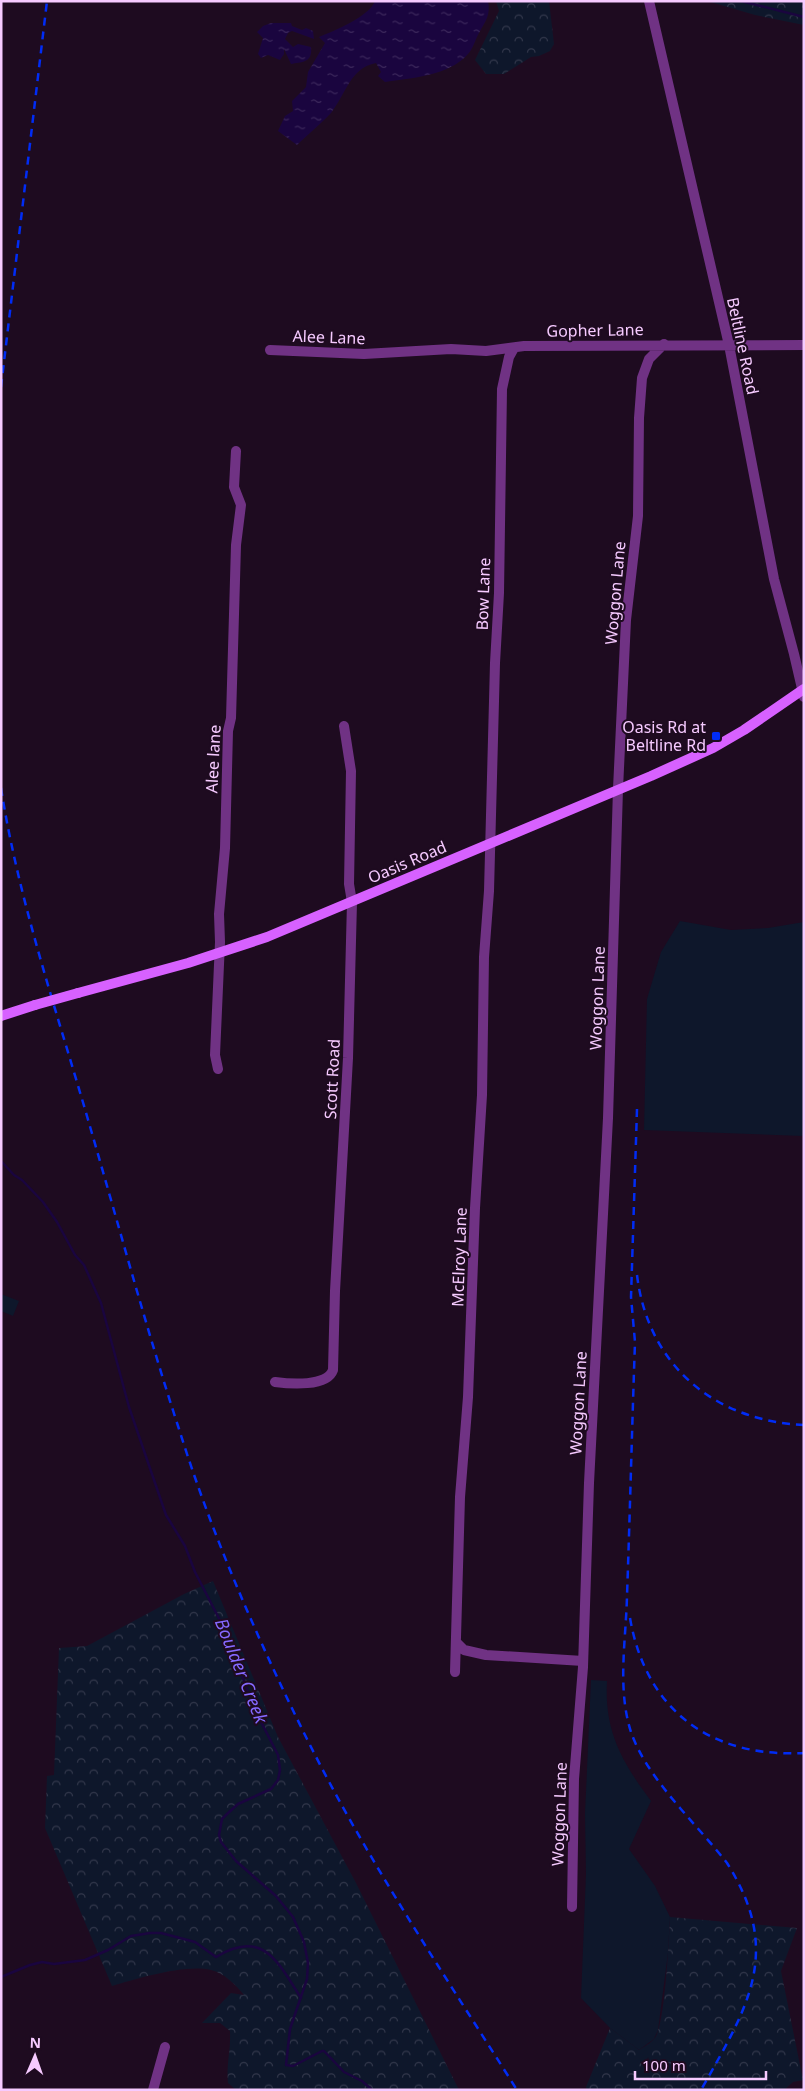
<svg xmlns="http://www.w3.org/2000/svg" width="805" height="2091" font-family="'Noto Sans',sans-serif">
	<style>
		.grass { fill: #0e172b }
		.forest { fill: url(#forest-crowns) }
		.water { fill: url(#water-ripples) }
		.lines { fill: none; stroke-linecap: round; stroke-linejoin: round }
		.stream { stroke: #1a053f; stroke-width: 2.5 }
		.street { stroke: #703284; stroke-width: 10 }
		.secondary { stroke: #d761ff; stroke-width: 10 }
		.rail { stroke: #002cf5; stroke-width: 2.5; stroke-dasharray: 8 6; stroke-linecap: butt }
		.secondary-bridge { stroke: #d761ff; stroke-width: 10 }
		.poi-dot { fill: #002cf5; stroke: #1e0b20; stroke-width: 2 }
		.labels { text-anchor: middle; stroke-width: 4; stroke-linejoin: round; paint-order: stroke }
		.street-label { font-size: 16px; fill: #f6caff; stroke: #1e0b20 }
		.poi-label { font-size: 16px; fill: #f6caff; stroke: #1e0b20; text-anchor: end }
		.water-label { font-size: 18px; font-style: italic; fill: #8569ff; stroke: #1e0b20 }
	</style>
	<defs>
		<pattern id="forest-crowns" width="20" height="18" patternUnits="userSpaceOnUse" patternTransform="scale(1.25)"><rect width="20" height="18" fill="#0e172b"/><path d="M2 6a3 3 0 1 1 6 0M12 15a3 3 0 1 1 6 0" fill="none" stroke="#32374b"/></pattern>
		<pattern id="water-ripples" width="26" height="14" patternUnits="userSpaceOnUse" patternTransform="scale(1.25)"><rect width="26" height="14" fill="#1a053f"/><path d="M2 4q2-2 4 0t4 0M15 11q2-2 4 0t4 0" fill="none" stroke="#3c285c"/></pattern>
	</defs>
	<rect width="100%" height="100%" fill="#1e0b20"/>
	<path class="grass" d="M680,921L731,930L768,928L804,922V1136L644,1130L647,999L661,952Z
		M1,1294L19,1301L13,1316L1,1311Z
		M591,1680L607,1681C604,1731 622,1762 651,1801L629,1849L655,1886L670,1917L668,1953L658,2030L654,2039L639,2050L610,2028L581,1998L586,1874L585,1814Z"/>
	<path class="forest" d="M496,1H549L554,44L550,51L539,56L531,57L504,74H486L475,60L499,11Z
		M707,1H804V25L755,15Z
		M213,1581L278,1737L356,1883L459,2090H236L228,2083C226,2064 231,2051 230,2031L220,2023H202L231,1993L244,1995C236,1985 224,1973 211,1970C184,1964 137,1979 112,1986L45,1828L47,1776L54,1775L59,1648L87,1646L184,1594Z
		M670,1917L797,1928L781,1971L803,2080L793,2082L784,2090H587L586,2087L610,2028L639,2050C644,2047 651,2043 655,2038C665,2024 669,1939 670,1917Z"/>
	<path class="water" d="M375,1H488C491,15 485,22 479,33C475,40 473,49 468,54C449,76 411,78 385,82L378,76L381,72L376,63C350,68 346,94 331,113C321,124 308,134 297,145L278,131L285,116L293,111L292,101L306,87L308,72L325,43L319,37C334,31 370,16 375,1Z
		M271,23H291L292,26L302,30L306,28L313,31L314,39L292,31L288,33L285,39L293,47L298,44L311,47C313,63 301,62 291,64L284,49V54L280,60L268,55L261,58L258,54L263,38L257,32L263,26Z"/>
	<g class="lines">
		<path class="stream" d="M741,1L804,17
			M1,1161L14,1175L22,1180L43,1202L57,1222L75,1255L84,1265L101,1303L129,1407L166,1515L185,1546L195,1572L227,1634L254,1708L278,1755L280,1770L278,1780L271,1789L238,1804L227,1814L222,1819L219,1835L221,1842L236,1861L276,1896L293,1917L304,1942L308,1963L307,1979L290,2029L286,2065L293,2066L322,2051H324L344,2072L362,2081L372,2090
			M1,1977L30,1965L42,1962L54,1964L85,1960L108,1950L131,1936L150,1933H161L195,1942L216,1957C263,1928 278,1962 301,1998"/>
		<path class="street" d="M649,1L729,345L774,579L794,654L804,697
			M270,350L364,354L451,349L486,351L524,346L804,345
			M218,1069L215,1055L220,942L219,914L225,848L228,731L231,718L236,545L241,505L234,487L236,451
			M275,1382C290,1384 327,1387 333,1370L335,1291L348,1058L352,902L349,884L351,771L344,726
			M456,1642L464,1650L486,1655L583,1661
			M455,1672L460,1497L468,1397L475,1208L482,1095L484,957L489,891L495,663L499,593L502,389L509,357L514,348
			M572,1907L574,1779L583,1667L589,1483L608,1118L618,789L626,620L638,516L639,418L642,378L649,359L664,344
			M153,2090L165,2047"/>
		<path class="secondary" d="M78,993L188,963L267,937L651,776L713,748L744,730L804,689
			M1,1016L35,1005"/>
		<path class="rail" d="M1,387L47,1
			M1,788C19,903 59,1018 91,1130C120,1230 147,1331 179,1429C212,1535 257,1638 306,1737C367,1860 444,1974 517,2090
			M637,1109L631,1297L635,1342C632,1427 630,1511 627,1596C626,1640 617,1689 631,1732C647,1779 696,1823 727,1863C784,1953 747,2008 701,2090
			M637,1275C648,1366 715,1421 804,1425
			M630,1618C646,1711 711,1758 804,1753"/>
		<path class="secondary-bridge" d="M35,1005L78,993"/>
	</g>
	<rect class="poi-dot" x="711" y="731" width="10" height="10" rx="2.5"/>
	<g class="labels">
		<g class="street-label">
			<text transform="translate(595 330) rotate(-1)" y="6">Gopher Lane</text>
			<text transform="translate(329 337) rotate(2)" y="6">Alee Lane</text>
			<text transform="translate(743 346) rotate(78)" y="6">Beltline Road</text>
			<text transform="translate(615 593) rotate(-85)" y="6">Woggon Lane</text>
			<text transform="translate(483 594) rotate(-88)" y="6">Bow Lane</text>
			<text transform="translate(213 759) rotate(-87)" y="6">Alee lane</text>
			<text transform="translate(407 862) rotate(-23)" y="6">Oasis Road</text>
			<text transform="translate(597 998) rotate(-88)" y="6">Woggon Lane</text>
			<text transform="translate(332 1079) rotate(-87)" y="6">Scott Road</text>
			<text transform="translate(459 1257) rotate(-88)" y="6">McElroy Lane</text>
			<text transform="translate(578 1403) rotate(-87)" y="6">Woggon Lane</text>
			<text transform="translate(559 1814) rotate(-88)" y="6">Woggon Lane</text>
		</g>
		<g class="poi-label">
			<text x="706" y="733">Oasis Rd at<tspan x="706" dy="18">Beltline Rd</tspan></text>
		</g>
		<g class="water-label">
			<text transform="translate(241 1671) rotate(68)" y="6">Boulder Creek</text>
		</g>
	</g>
	<rect width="805" height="2091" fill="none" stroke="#f6caff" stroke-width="5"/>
	<g transform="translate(35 2056) rotate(2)" stroke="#1e0b20" stroke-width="4" paint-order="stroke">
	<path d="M0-4L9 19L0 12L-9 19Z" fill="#f6caff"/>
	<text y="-8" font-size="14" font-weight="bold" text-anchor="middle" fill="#f6caff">N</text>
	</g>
	<path d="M635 2071v8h131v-8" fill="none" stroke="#f6caff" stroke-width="2.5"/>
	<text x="642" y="2071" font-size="15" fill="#f6caff" stroke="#1e0b20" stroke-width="4" paint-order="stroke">100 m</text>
</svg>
